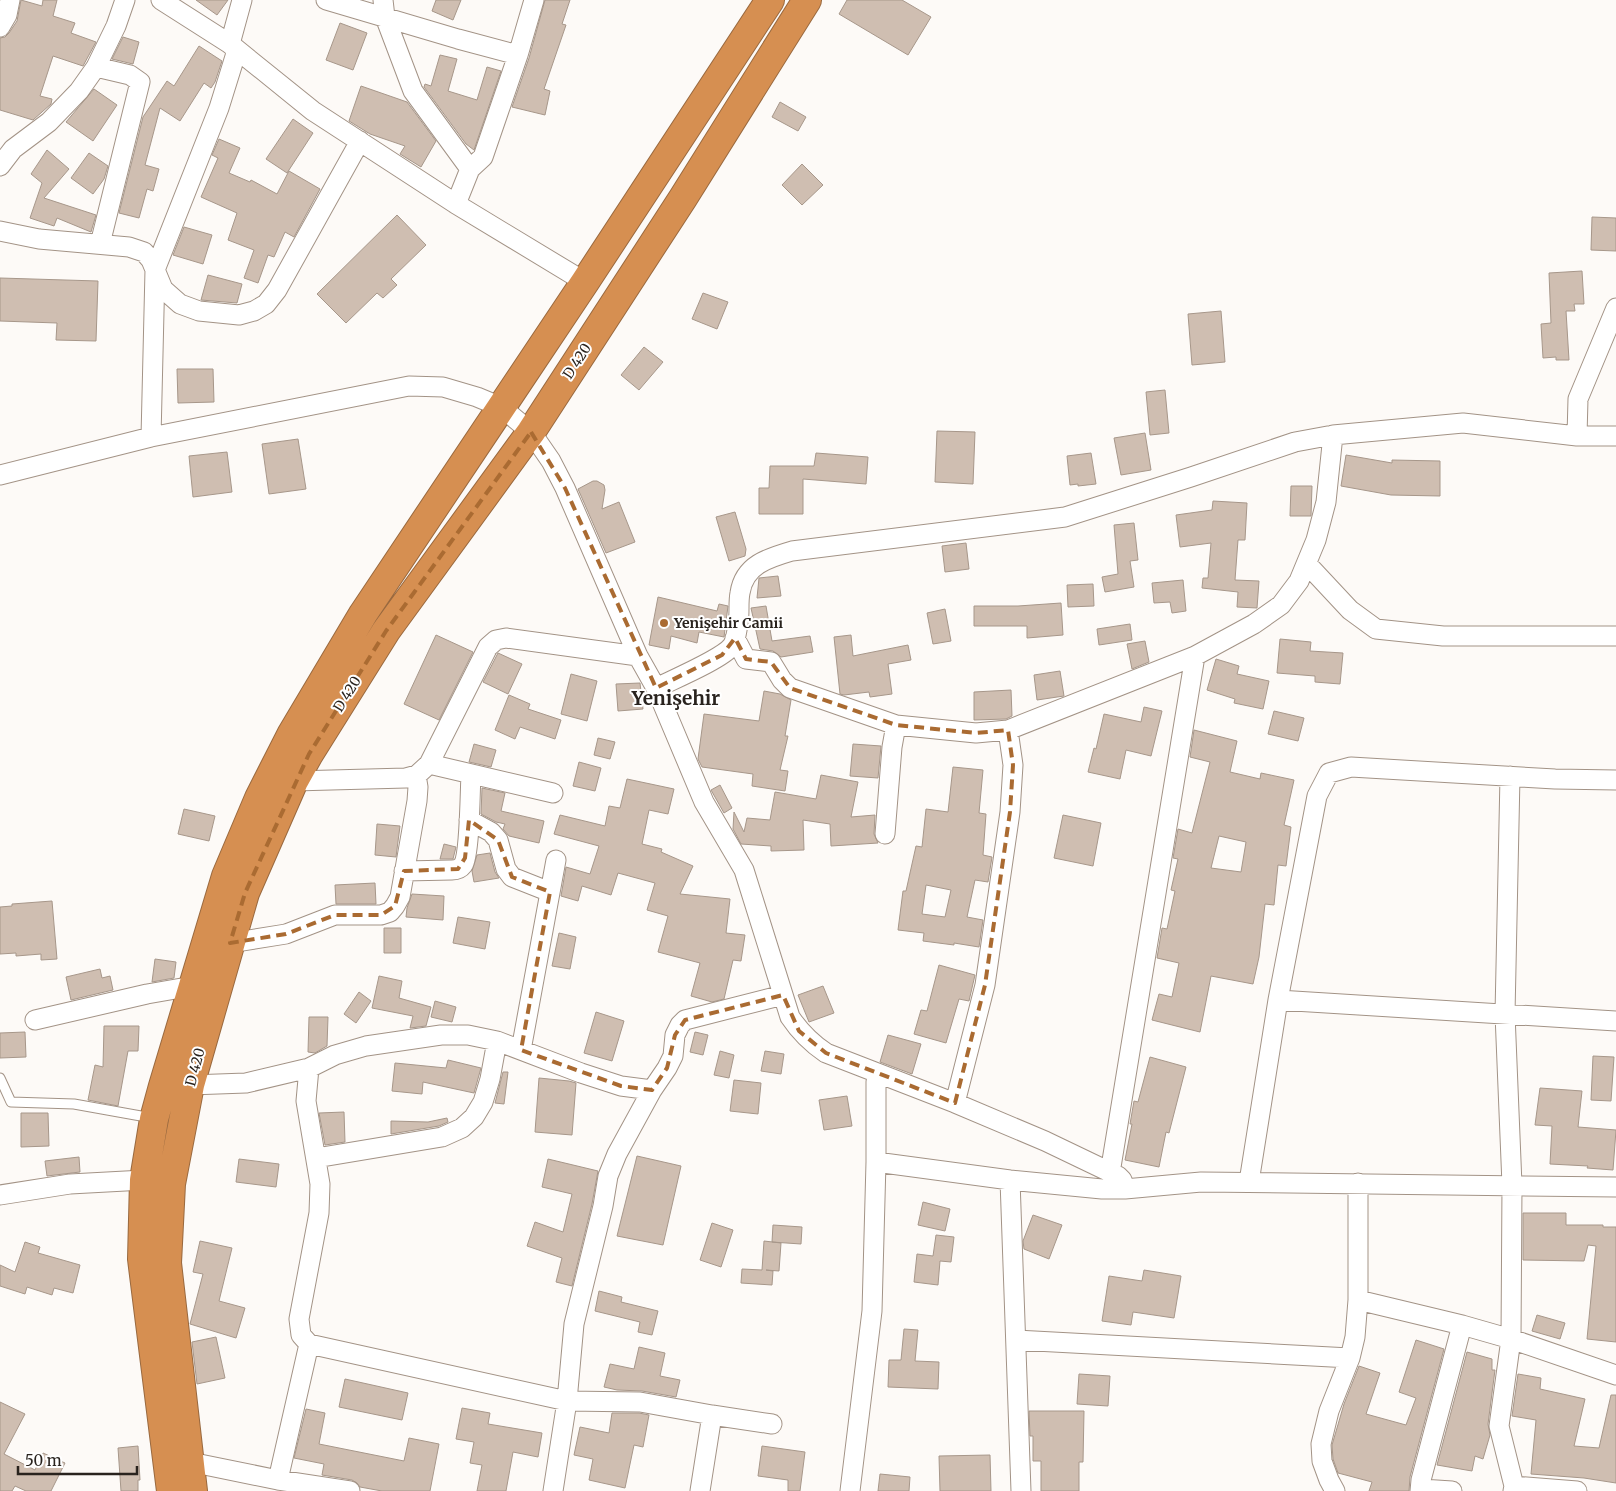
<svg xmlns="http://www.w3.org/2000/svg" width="1616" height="1491" font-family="Merriweather,serif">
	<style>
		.building { fill: #cfbeb1; stroke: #a7978a; fill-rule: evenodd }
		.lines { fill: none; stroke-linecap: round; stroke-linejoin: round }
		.lane-casing { stroke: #a39386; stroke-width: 11 }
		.street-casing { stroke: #a39386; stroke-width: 21 }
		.highway-casing { stroke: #99693f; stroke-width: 30 }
		.lane { stroke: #fff; stroke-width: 9 }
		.street { stroke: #fff; stroke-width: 19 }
		.highway { stroke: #d68f51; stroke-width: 28 }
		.marked { fill: none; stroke: #aa6b32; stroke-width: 4; stroke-dasharray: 10 6; stroke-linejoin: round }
		.poi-dot { fill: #aa6b32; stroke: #fff; stroke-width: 2 }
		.labels { text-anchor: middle; stroke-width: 4; stroke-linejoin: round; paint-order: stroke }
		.street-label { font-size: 14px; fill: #29231e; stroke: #fff }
		.poi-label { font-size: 14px; font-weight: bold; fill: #29231e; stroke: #fff; text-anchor: start }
		.district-label { font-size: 19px; font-weight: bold; fill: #29231e; stroke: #fff }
	</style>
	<rect width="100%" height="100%" fill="#fdfaf7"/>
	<path class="building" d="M21,0L42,6L43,0H57L53,16L75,23L71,33L96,42L83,66L53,56L40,96L52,99L51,104L33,120L0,110V38L5,37L9,33L17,21Z
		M196,0H228L217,15Z
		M436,0H461L453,20L432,11Z
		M545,0H570L562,24L566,25L544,89L550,91L545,115L512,107L529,58Z
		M847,0H902L931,17L908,55L839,14Z
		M340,23L367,33L353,70L326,60Z
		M123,37L139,42L133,64L112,59Z
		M199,46L222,61L215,82L211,88L204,83L180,121L160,108L145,165L159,169L153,191L147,189L139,218L119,213L143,117L167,81L174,86Z
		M440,55L457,59L448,91L477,100L487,67L501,71L474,150L466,144L424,87L425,84L431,86Z
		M361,86L407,102L436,141L421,167L400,154L405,146L370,134L349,121Z
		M94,89L117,105L93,141L66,122Z
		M780,102L806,117L798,131L772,117Z
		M293,119L313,133L287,173L266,159Z
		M219,139L240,148L229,173L250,182L251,180L277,194L289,171L320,189L294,237L285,232L274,257L268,255L258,283L244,278L254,250L228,240L237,213L201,197L218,158L212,155Z
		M47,150L69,169L44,198L96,215L91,232L57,218L54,226L30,218L42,183L31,174Z
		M89,153L108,166L104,179L93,194L71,178Z
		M802,164L823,185L802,205L782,185Z
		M397,215L426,245L391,279L397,285L383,298L377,293L346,323L317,294Z
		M1592,217L1616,218V251L1591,250Z
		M184,227L212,235L203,264L173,255Z
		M1582,271L1584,304H1574L1575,311H1566L1569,360H1556V357L1543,358L1541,324L1551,323L1549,273Z
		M208,275L242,284L237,303L201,300Z
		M0,278L98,281L96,341L56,340L57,323L0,321Z
		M703,293L728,302L717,329L692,319Z
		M1221,311L1225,362L1192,365L1188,314Z
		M644,347L663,362L639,390L621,375Z
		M177,369H213L214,402L178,403Z
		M1165,390L1169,433L1150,435L1146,392Z
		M937,431L975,432L973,484L935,482Z
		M1145,433L1151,470L1121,475L1114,438Z
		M298,439L306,489L269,494L262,444Z
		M227,452L232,492L193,497L189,456Z
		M816,453L868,457L866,484L803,479V514H759V488H769L770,466H814Z
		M1091,453L1096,484L1078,486V484L1070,485L1067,456Z
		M1346,455L1392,463V460L1440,461V496L1391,495L1341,486Z
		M593,481H597L604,485L605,490L602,509L619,502L635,542L606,553L578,489Z
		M1291,486H1312L1311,516H1290Z
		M1213,501L1247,503L1245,540H1238L1235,580L1259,581L1257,608L1237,607L1238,592L1202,588L1203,578H1208L1211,543L1180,547L1176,515L1212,510Z
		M735,512L746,549L745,556L729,561L716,517Z
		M1134,523L1138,560L1130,561L1134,587L1105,592L1102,577L1118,574L1114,525Z
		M966,543L969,569L945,572L942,546Z
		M778,576L781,596L757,598L759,578Z
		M1183,580L1186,611L1172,613L1170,602L1154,603L1152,583Z
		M1093,584L1094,606L1068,607L1067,585Z
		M658,597L717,611L719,604L728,606L724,637L699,632L697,643L671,636L669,649L649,645Z
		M1061,603L1063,635L1027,638V626H974V606H1018Z
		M766,606L772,641L810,636L813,652L781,657L773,651L760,649L751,608Z
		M945,609L951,641L933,644L927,613Z
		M1130,624L1132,640L1099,645L1097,629Z
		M436,635L473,652L439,720L404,704Z
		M851,635L853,656L908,645L911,660L888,664L892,694L870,697L869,692L844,695L840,694L834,637Z
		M1280,639L1311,642L1310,651L1343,653L1340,684L1315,682V676L1277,673Z
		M1145,641L1149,662L1132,669L1127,644Z
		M498,653L522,664L508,694L483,682Z
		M1216,659L1239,666L1237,674L1269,681L1263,709L1234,703L1235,699L1207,690Z
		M1060,671L1064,696L1037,700L1034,675Z
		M571,674L597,681L587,721L561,714Z
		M640,683L643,709L618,711L616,684Z
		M1011,690L1012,716L1006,719L974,720V692Z
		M764,691L780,694L791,700L785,736H788L780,770L788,771L785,791L752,786L753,774L702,767L698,759L704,714L759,721Z
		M509,695L530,704L528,709L561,720L555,739L520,727L515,739L495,730Z
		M1144,707L1162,711L1151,756L1126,750L1120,779L1088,772L1094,748L1096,749L1104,714L1141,722Z
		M1274,711L1304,718L1298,741L1268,734Z
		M1194,730L1237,741L1230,772L1260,779L1261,773L1294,780L1284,825L1291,827L1286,866L1278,865L1274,905L1265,904L1259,957L1253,984L1211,976L1200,1032L1152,1020L1159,994L1172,997L1179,963L1157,958L1162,928L1167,929L1175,891L1171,890L1178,859L1173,858L1178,829L1192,833L1210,762L1190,757ZM1219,836L1246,842L1241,872L1211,868Z
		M598,738L615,742L610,759L594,755Z
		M474,744L496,750L491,767L469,762Z
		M853,744L881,746L878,778L850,776Z
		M579,762L601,768L595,791L573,786Z
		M953,767L983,770L979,813L986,814L983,855L992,857L988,882L975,880L967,917L983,920L979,947L954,943V945L923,941L924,933L898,930L903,891H906L916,846L922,847L926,809L948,812ZM926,885L951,890L945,917L922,914Z
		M821,775L858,782L851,817L875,815L874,834L878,843L831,846L830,824L803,820L804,850L771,851V846L741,844L733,829L734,812L744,832L747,818L770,820L775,792L816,799Z
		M627,779L674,789L668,814L649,810L642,844L662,849L661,852L693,866L680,894L730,899L726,933L745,935L741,961L733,960L724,999L712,1002L691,996L700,963L658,952L668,916L647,910L655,883L618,873L611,895L582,886L578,901L561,896L566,867L590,874L599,846L554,834L560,815L605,826L609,806L620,808Z
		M720,785L732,808L724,813L711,790Z
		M482,788L505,793L501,811L544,821L539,843L509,836L503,829L505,824L496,822L481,814Z
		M184,809L215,816L209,841L178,834Z
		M1063,815L1101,823L1093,866L1054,858Z
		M377,824L400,826L396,857L375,855Z
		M444,844L456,847L453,859H440Z
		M490,853L495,872L499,878L474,882L472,871L477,855Z
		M375,883L376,904H336L335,885Z
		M412,894L444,896L443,920L406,917L407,908Z
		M52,901L57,959L41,960V954L16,956V953L0,954V907L12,906V904Z
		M458,917L490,922L485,949L453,943Z
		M384,928H401V953H384Z
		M559,933L576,937L570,969L552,966Z
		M155,959L176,962L174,978L152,982Z
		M939,965L975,975L969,1001L959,999L946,1043L914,1034L921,1010L927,1011Z
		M100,969L102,978L110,976L113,990L71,1000L66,977Z
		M379,976L402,981L399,998L431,1007L426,1026L410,1028L413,1016L372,1008Z
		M823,986L834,1013L809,1022L798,995Z
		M359,992L371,1001L356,1023L344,1014Z
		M435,1001L456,1007L452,1022L431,1017Z
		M596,1012L624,1021L612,1061L584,1053Z
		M309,1017H328L327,1046L315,1053L308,1052Z
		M104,1026H139L138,1051H128L118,1106L88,1100L95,1065L103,1067Z
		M25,1032L26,1057L0,1058V1033Z
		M695,1032L708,1035L703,1055L690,1052Z
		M888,1035L921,1044L912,1074L880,1062Z
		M720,1051L734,1055L729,1078L714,1075Z
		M765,1051L784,1054L781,1074L761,1071Z
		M1593,1056L1614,1057L1611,1101L1591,1100Z
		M1150,1057L1186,1067L1169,1133L1166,1132L1159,1167L1125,1160L1132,1124H1130L1134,1101L1138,1102Z
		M448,1060L481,1068L474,1093L423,1082L422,1094L392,1091L395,1063L446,1068Z
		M503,1072H508L504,1104L495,1103Z
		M539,1078L569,1081L576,1083L572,1135L535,1132Z
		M734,1080L761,1083L758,1114L730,1111Z
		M1540,1088L1582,1091L1578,1127L1616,1130L1613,1170L1587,1168L1588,1166L1550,1164L1552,1126L1535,1125Z
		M847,1096L852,1126L824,1130L819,1100Z
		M344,1112L345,1142L325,1145L319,1113Z
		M21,1113H48L49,1146L21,1147Z
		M447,1118L448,1122L439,1126L391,1134V1121L428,1122Z
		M637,1156L681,1166L663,1245L617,1236Z
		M79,1157L80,1172L47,1176L45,1161Z
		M239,1159L279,1164L276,1187L236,1182Z
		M548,1159L598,1171L592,1204L572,1286L556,1282L562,1258L527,1246L535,1222L563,1232L572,1194L542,1187Z
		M923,1202L950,1209L945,1231L918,1225Z
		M1523,1213H1566V1225H1603V1227H1616V1342L1587,1339L1596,1246L1588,1245L1584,1261L1523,1260Z
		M1033,1215L1062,1225L1049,1259L1024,1249L1023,1241Z
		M712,1223L733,1230L721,1267L700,1260Z
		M773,1225L802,1227L801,1244L772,1242Z
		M936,1235L954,1237L951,1262L940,1261L938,1285L914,1282L917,1254L933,1256Z
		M200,1241L232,1248L219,1301L245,1308L236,1338L190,1324L203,1274L193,1272Z
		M764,1241L781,1243L779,1271L766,1270L773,1271L772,1285L741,1283L742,1269L762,1270Z
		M25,1242L40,1247L38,1253L80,1265L73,1293L54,1288L52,1295L27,1287L25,1294L0,1286V1265L15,1272Z
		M1144,1270L1181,1276L1174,1318L1133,1312L1131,1325L1102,1321L1109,1276L1142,1281Z
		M599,1291L622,1297L621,1302L658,1311L652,1335L638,1332L640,1322L595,1311Z
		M1537,1315L1565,1323L1560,1339L1532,1331Z
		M904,1329L918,1330L915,1361L939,1362L938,1389L888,1387L889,1360H901Z
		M216,1337L225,1378L197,1384L192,1342Z
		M1416,1340L1444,1349L1410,1477L1409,1491H1369L1372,1482L1338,1473L1333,1459L1332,1445L1344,1404L1359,1366L1380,1373L1366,1414L1406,1425L1416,1398L1399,1392Z
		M639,1347L665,1353L660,1376L680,1380L676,1397L642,1391L617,1390L604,1387L610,1364L634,1369Z
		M1467,1352L1492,1359V1370H1495L1488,1424L1490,1435L1483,1459L1475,1456L1472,1471L1437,1465Z
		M1079,1374L1110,1376L1108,1406L1077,1404Z
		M1518,1374L1541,1378L1540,1389L1585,1399L1574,1446L1599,1448L1611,1395H1616V1483L1584,1478L1531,1474L1536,1420L1512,1416Z
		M345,1379L408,1393L402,1420L339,1407Z
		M0,1402L25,1414L4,1454L35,1470L43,1453L65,1463L51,1491H26L15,1486L12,1491H0Z
		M462,1408L490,1413L488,1424L542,1433L538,1457L513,1452L506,1491H477L482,1465L470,1463L474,1442L456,1439Z
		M306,1409L325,1413L319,1444L404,1461L409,1438L439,1444L430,1491H382L360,1487L357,1483L352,1480L322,1475L324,1464L294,1458Z
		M1029,1411H1084L1083,1462H1079V1491H1041V1461H1033V1436H1030Z
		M612,1413H639L649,1415L643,1447L634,1445L625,1488L589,1480L593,1459L574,1455L580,1427L609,1433Z
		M138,1446L140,1480H138V1491H121L118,1448Z
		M762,1446L805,1452L800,1491H788V1480L758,1476Z
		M990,1455L991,1491H940L939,1456Z
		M880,1474L910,1477L909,1491H878Z"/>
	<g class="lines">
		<g class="lane-casing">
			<path id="lane" d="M0,1078L11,1102L74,1104L152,1118"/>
		</g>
		<g class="street-casing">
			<path id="street" d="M161,0L230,44L313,111L456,204L585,282
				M326,0L458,39L518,55
				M383,0L385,17L413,91L470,169
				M0,27L7,15L10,0
				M230,44L242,0
				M96,67L130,75L140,82L100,244
				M0,166L13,149L49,122L79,91L96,67L116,26L125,0
				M456,204L470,169L483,157L518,55L534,0
				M0,231L39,239L129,247L144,252L151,260L163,289L180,304L199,311L239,315L254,311L266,304L277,290L360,141
				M1577,436L1578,399L1616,308
				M151,437L155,270L219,108L237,50
				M0,475L151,437L409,386L443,387L477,397L501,407L531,432L551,461L565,488L638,656L656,688L704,802L744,870L790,1017C800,1032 811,1043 826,1053L955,1103L1045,1141L1118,1176L1122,1180L1125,1189
				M1307,564L1350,610L1376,629L1443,636H1616
				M735,638L746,659L771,662L782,680L790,688L896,725L976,733L1008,730L1195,656L1254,624L1281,605L1299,581L1316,540L1326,502L1333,435
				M656,688C672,680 722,659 732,646C736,640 737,630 738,624C740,612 738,603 740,593C744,565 768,558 792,551L1065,517L1191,477L1295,442L1333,435L1463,423L1577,436H1616
				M429,764L553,793
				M1510,776L1505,1014L1512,1185L1511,1339L1499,1426L1514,1486L1513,1491
				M294,781L406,778L417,775L429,764L488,647L496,640L506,638L638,656
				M469,820L491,832L498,840L506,869L512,877L550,892
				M885,834L892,747L896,725
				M404,871L452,870C456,870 460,869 463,865C470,854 470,790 471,774
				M230,943L286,934L335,915H381L390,912L395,906L400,897L417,801L418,787L416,775
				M1278,1000L1616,1021
				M35,1020L147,994L193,986
				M521,1050L556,860
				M190,1085L246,1083L309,1068L335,1055L366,1046L441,1035H468L497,1041L581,1073L621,1086L652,1090
				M955,1103L985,985L1010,812L1013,765L1008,730
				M316,1158L442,1137L462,1128L474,1117L483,1102L490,1079L497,1041
				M876,1162L1010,1180L1102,1189H1125L1201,1182L1616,1187
				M1110,1173L1195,656
				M1010,1180L1021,1491
				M1249,1182L1278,1000L1317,796L1329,773L1351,767L1555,779L1616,780
				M0,1195L70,1184L144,1180
				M1358,1300L1462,1325L1511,1339L1616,1375
				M1016,1340L1350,1358
				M309,1344L567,1401L640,1402L712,1415L772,1424
				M190,1462L278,1480L350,1491
				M278,1480L309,1344L301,1335L299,1319L319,1213L320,1184L306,1101L309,1068
				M1514,1486L1577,1491
				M1421,1489L1452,1491
				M553,1491L567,1401L574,1324L603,1206L608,1176L617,1154L652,1090L667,1068L673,1056L675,1035L680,1025L685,1020L783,995
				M700,1491L712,1415
				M850,1491L872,1311L876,1162V1082L878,1074
				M1335,1491L1329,1480L1322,1461L1321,1444L1329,1411L1350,1358L1355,1337L1358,1300V1183
				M1420,1491L1421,1480L1462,1325"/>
		</g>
		<g class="highway-casing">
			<path id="highway" d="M171,1491L142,1259L144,1180L154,1119L163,1086L226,876L259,798L291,735L363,614L585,282L770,0
				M193,1491L167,1263L171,1184L190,1085L245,893L294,781L309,754L386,631L531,432L683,198L807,0"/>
		</g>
		<use href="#lane" class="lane"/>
		<use href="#street" class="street"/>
		<use href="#highway" class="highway"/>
	</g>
	<path class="marked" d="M531,432L565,488L656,688L722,655L735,638L746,659L771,662L790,688L896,725L976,733L1008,730L1013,765L1010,812L985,985L955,1103L826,1053L799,1031L783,995L685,1020L675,1035L667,1068L652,1090L621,1086L521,1050L550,892L512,877L498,840L469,820L465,858L458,869L404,871L395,906L381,915H335L286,934L230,943L245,893L309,754L386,631Z"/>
	<circle class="poi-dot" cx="664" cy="623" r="5"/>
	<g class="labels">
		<g class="street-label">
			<text transform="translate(577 361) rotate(-57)" y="5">D 420</text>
			<text transform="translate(347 694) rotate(-58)" y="5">D 420</text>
			<text transform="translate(195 1067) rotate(-75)" y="5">D 420</text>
		</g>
		<g class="poi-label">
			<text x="674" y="628">Yenişehir Camii</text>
		</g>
		<g class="district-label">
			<text x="676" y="705">Yenişehir</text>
		</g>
	</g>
	<path d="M18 1466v8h119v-8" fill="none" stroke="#29231e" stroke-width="2.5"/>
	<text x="25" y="1466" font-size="15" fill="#29231e" stroke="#ffffff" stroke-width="4" paint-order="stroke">50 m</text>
</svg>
